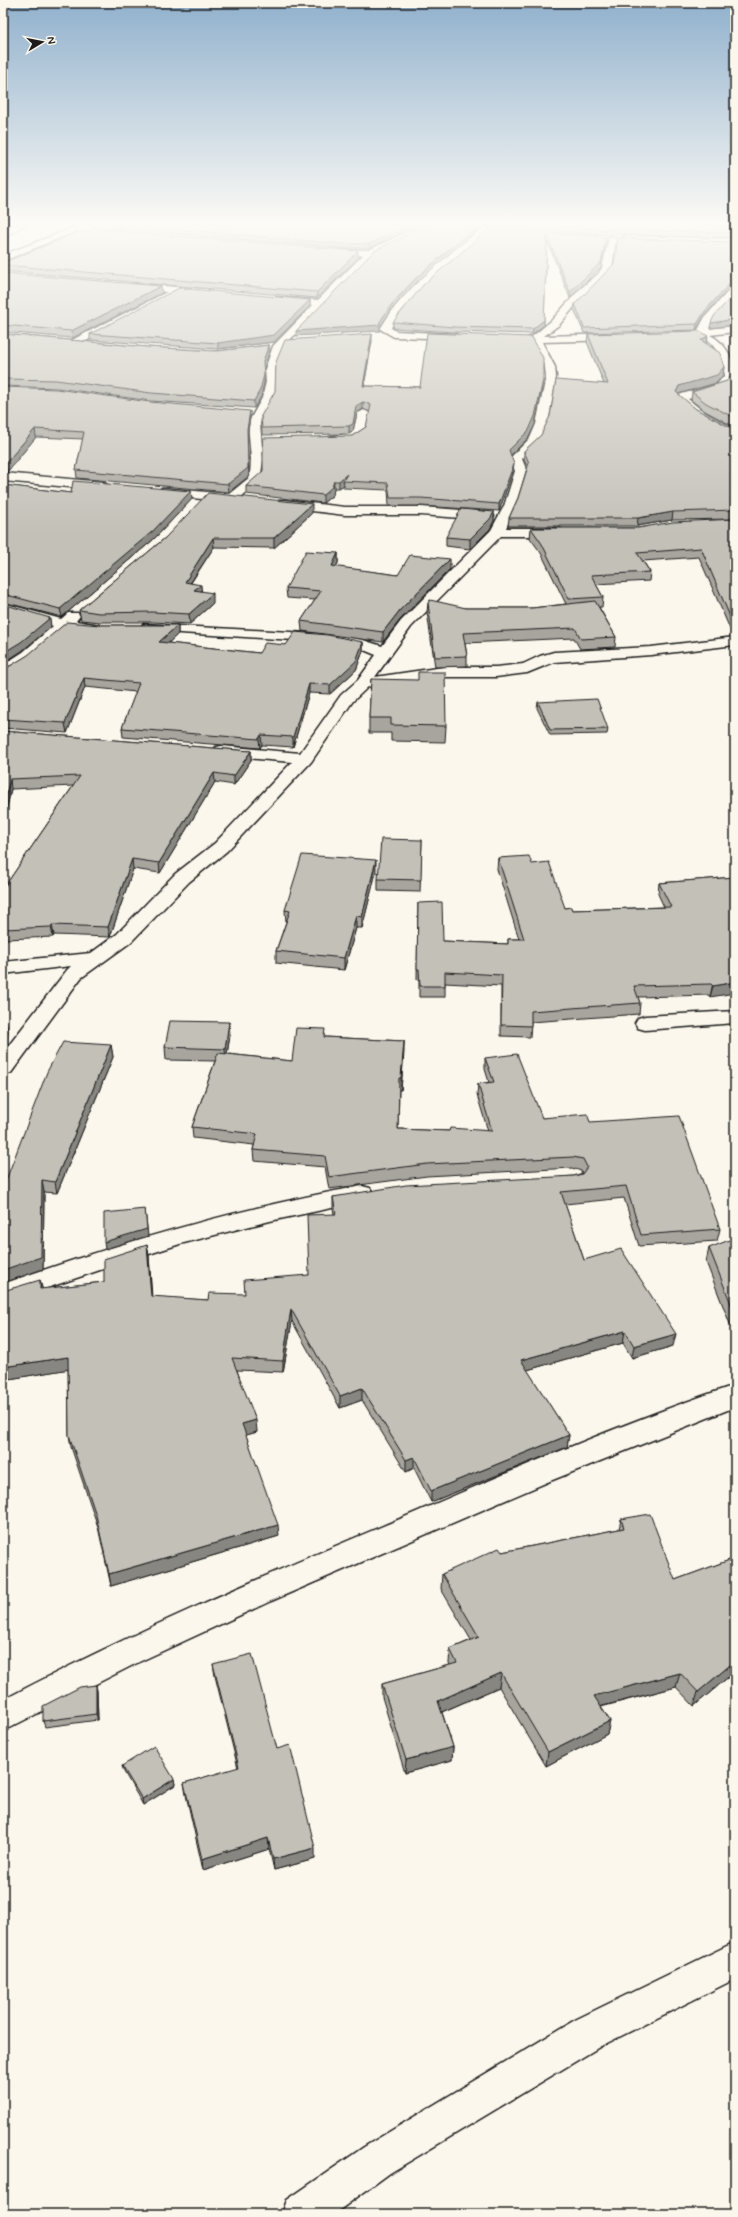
<svg xmlns="http://www.w3.org/2000/svg" width="738" height="2217" font-family="Mynerve,sans-serif">
	<style>
		.lines { fill: none; stroke-linecap: round; stroke-linejoin: round }
		.minor-casing { stroke: #1c1c1c; stroke-width: 3 }
		.secondary-casing { stroke: #1c1c1c; stroke-width: 3 }
		.minor { fill: #fbf7ec; fill-rule: evenodd }
		.secondary { fill: #fbf7ec; fill-rule: evenodd }
		.wall { fill: #a8a59e; stroke: #1c1c1c }
		.shaded-wall { fill: #888681; stroke: #1c1c1c }
		.building { fill: #c3c0b8; stroke: #1c1c1c }
	</style>
	<rect width="100%" height="100%" fill="#fbf7ec"/>
	<filter id="ink" filterUnits="userSpaceOnUse"><feTurbulence type="fractalNoise" baseFrequency=".025" numOctaves="2"/><feDisplacementMap in="SourceGraphic" scale="8" xChannelSelector="R" yChannelSelector="G"/><feConvolveMatrix kernelMatrix="1 2 1 2 8 2 1 2 1" color-interpolation-filters="sRGB"/></filter>
	<g filter="url(#ink)">
		<g class="lines">
			<g class="minor-casing">
				<path id="minor" d="M16,224H26L3,238V231Z
					M424,224H435L373,255L283,347L275,369L276,382L274,398L260,423L263,459L260,481L241,497L239,501L235,502L158,495L156,492L162,488L229,494L250,477L251,459L248,423L262,398L266,382L265,369L273,346L313,305L279,302L274,299L276,297L318,300L363,255H329L325,252L326,250H369Z
					M78,226L119,230L123,233L119,236L75,231L74,229Z
					M484,227L491,229L420,290L397,316L391,328L396,331L456,334L461,337L460,339L394,337L380,329C405,286 445,257 484,227Z
					M626,236L735,239V245L623,241V237Z
					M609,237L616,239L612,268L604,278L586,293L559,325L544,336L618,334L623,337L618,340L542,342L555,367L556,377L548,424L539,442L522,459L527,471L516,506L506,528H560L567,532L560,536H501L411,627L375,677L444,667H496L523,664L540,656L554,652L651,647L735,637V645L651,655L554,662L527,673L496,677H444L368,687L353,701L311,762L227,851L189,882L131,942L81,978L11,1073L3,1075V1053L67,970L71,966L3,974V962L91,953L117,934L175,874L215,843L292,762L222,756L216,755L214,751L216,747L222,746L300,753L341,695L358,680L376,655L359,648L328,642L148,631L143,630L141,627L143,624L328,634L363,640L382,646L401,621L491,530L504,506L515,471L510,458L530,438L536,424L546,377L545,367L532,342L524,339L533,336L551,321L580,289L598,274L602,268Z
					M132,284L207,289L212,292L207,295L175,293L174,296L78,345H70V341L167,292L129,289V285Z
					M735,286V295L712,320L709,329L735,326V332L710,335C725,342 734,359 735,376L725,388L688,399L704,412L735,429V437L696,416L676,400L678,395L717,384L725,375C722,360 715,339 697,336C689,334 676,342 670,335L675,332L698,330L705,317L732,287Z
					M364,410L370,413L366,430L360,438L329,441L327,439L329,437L352,433L358,413Z
					M3,473L103,482L109,486L103,490L3,481Z
					M283,500L345,507H421L488,512L494,516L488,520L421,515H345L279,507L277,504L279,501Z
					M3,603L61,619L68,613H78L80,616L76,621L100,625L102,628L100,631L95,632L67,629C50,643 24,671 3,677V665L23,652L53,626L3,611Z
					M735,1011V1023L645,1030L638,1028L635,1023L638,1018L645,1016Z
					M362,1186L370,1188L374,1194L370,1200L270,1221L180,1244L100,1270L3,1303V1284C121,1242 239,1208 362,1186Z
					M735,1385V1407L550,1481L271,1601L141,1661L3,1731V1700C132,1632 266,1575 400,1519C510,1472 621,1423 735,1385Z
					M735,1942V1979L601,2046L390,2173L334,2214H282L287,2200L364,2147L575,2020Z"/>
			</g>
			<g class="secondary-casing">
				<path id="secondary" d="M83,224H94L3,261V255Z"/>
			</g>
			<use href="#minor" class="minor"/>
			<use href="#secondary" class="secondary"/>
		</g>
		<path class="wall" d="M112,224H422L369,248H342L112,228Z
			M481,224H735V238L592,234Z
			M490,228L606,237L601,267L570,298L547,241L544,325L532,334L454,332L393,328V322Z
			M735,242V285L731,286L704,316L696,330L584,333L574,309L575,304Z
			M358,258L317,298L3,271V263Z
			M3,273L162,293L72,338L3,332Z
			M310,300V306L274,342L218,349L90,340V334Z
			M3,334L147,347L217,351L269,345V352L264,368V382L261,397L254,408L151,401L57,388L3,386Z
			M588,334L707,344L724,367L723,375L716,383L677,394L696,409L735,430V519L672,520L637,526H508L509,518L518,498L527,468L524,459V451L604,384L587,342Z
			M372,341L364,386L420,387H542L535,424L529,437L511,455L513,471L499,511L421,506H389L388,490L344,488V485L339,488H334L333,495L323,503L246,494V486L352,436L366,427L370,412L363,409L357,413L353,431L349,434L262,435L261,416Z
			M735,372V427L705,411L691,400L692,392L727,381Z
			M3,387L250,418L247,437L249,476L229,492L77,478L76,470L83,439L36,437L7,472H3Z
			M3,485L71,493L191,491L192,499L154,539L62,617L3,602Z
			M494,512V521L490,529L470,549L446,546V537Z
			M312,513L274,548L214,547L191,583L201,591L213,603L190,624L153,622H100L81,620L79,610L165,538Z
			M735,519V636H733L699,557L643,561L650,572L649,581L596,584L603,597L602,607H599L616,637L615,647L580,649L574,638L465,643L467,656V666L435,667L427,612L428,603L466,608H532L566,604L541,553L530,538L531,528H638Z
			M338,553V563L336,567L398,575L450,569L400,620L383,642L302,631L301,621L315,600L287,598L286,588Z
			M99,625H178V634L168,643L259,653L286,645L363,642V651L356,670L330,694L309,693L293,747L262,745L260,748L123,737L122,728L136,692L85,687L67,733L3,728V668L10,666Z
			M371,679L446,726L445,742L391,741V733H369V718Z
			M538,702L608,729L607,734L550,735L537,708Z
			M3,731L251,751V760L234,785L215,782L160,873L133,869L110,937L54,935L53,937L6,939L3,952V889L73,786L11,789L3,825Z
			M422,840L420,892L378,891V879Z
			M498,858L532,864L565,908L572,910L664,907L658,894L659,883L735,877L710,997L709,995L638,997L640,1003L639,1014L531,1022L530,1037L501,1036V986L445,983V997H419V980H417L418,903L443,941L508,944V939H519L497,869Z
			M376,872L362,928H356L344,970L276,963V951L286,922L285,910Z
			M230,1035L227,1054L292,1061L325,1037L404,1041L401,1090H399L398,1129L449,1131H488L477,1095L478,1084L489,1082L485,1069V1058L542,1118L590,1122L720,1229L717,1241L639,1246L624,1198L565,1204L584,1260L673,1346L632,1358L623,1343L527,1370L569,1435L567,1447L431,1502L414,1468L406,1472L362,1400L340,1408L292,1321L283,1372L237,1370L257,1432L246,1435L279,1536L111,1586L98,1527L71,1447L69,1435L68,1369L3,1380L40,1280L42,1289L104,1282L147,1245L149,1256L152,1297L208,1300L245,1294L309,1275L334,1214L333,1209V1197L574,1176L582,1173L581,1171L572,1168L427,1176L329,1189L325,1167L254,1161L253,1150L254,1145L193,1138L192,1127L215,1061L166,1060L165,1047Z
			M111,1045L113,1057L57,1193L44,1192L43,1269L3,1188Z
			M735,1246V1337L706,1262L709,1248Z
			M621,1519L675,1580L735,1558V1679L732,1674L694,1706L676,1687L601,1707L610,1721L607,1734L546,1766L499,1687L442,1712L453,1747L452,1760L405,1773L382,1697V1684L450,1665L449,1663L450,1649L471,1640L441,1589L442,1574L502,1552L619,1529Z
			M213,1664L277,1749L315,1859L274,1870L269,1849L203,1870L186,1795L184,1783L238,1768L215,1676Z
			M96,1685L97,1691L98,1720L45,1727L43,1721Z
			M122,1766L174,1779L175,1785L143,1805L124,1772Z"/>
		<path class="shaded-wall" d="M413,224H422L369,248V244Z
			M476,226V231L415,284L392,309L380,327V331L296,336V331L392,304L415,279Z
			M606,237L601,267L570,298V292Z
			M358,251V258L317,298V292Z
			M735,280V285L731,286L704,316L696,330L697,324L705,311L732,281Z
			M161,286L162,293L72,338L71,331Z
			M310,300V306L274,342L218,349V343Z
			M735,319V325L710,328L711,323Z
			M544,320V325L532,334L533,329Z
			M372,334V341L363,392V386Z
			M708,336L707,344L700,348L701,340Z
			M269,345V352L264,369L263,361Z
			M724,367L723,375L716,383L678,394L675,400L676,392L679,386Z
			M264,375V382L261,397L254,408V401Z
			M543,380L542,387L535,424L529,437L509,457V450Z
			M363,402V409L357,413L353,431L349,434V426L356,406Z
			M250,411V418L247,437L249,476L229,492L228,484L247,429Z
			M35,429L36,437L7,472L5,464Z
			M514,464L513,471L499,511V504Z
			M347,474L343,481L344,485L339,488V481Z
			M334,481V488L333,495L323,503V495Z
			M191,491L192,499L154,539L62,617L60,609Z
			M312,504V513L274,548V538Z
			M494,512V521L490,529L470,549V539Z
			M673,512L672,520L637,526L638,518Z
			M213,538L214,547L185,591V582Z
			M338,553V563L332,576V566Z
			M450,559V569L400,620L383,642V632L400,610Z
			M201,585L202,595L194,590Z
			M213,593V603L190,624L189,614Z
			M50,618L51,627L22,651L3,663V653Z
			M178,625V634L160,651L159,642Z
			M363,642V651L356,670L330,694V685Z
			M84,678L85,687L67,733L65,723Z
			M309,684V693L293,747V737Z
			M261,735L262,745L260,748L259,739Z
			M251,751V760L234,785V776Z
			M214,773L215,782L160,873L159,863Z
			M10,779L11,789L3,825V808Z
			M132,859L133,869L110,937L108,927Z
			M376,860V872L362,928V917Z
			M356,916V928L344,970V958Z
			M52,925L54,935L53,937L51,927Z
			M4,929L6,939L3,952V933Z
			M735,982V993L710,997L713,986Z
			M6,1021L8,1031L7,1045L3,1051V1038Z
			M229,1022L230,1035L226,1061L225,1049Z
			M404,1041V1052L401,1090V1078Z
			M111,1045L113,1057L57,1193L55,1182Z
			M42,1180L44,1192L43,1269L3,1283V1270Z
			M145,1209L148,1236L105,1249L104,1242Z
			M147,1245L149,1256L152,1308L151,1296Z
			M40,1280L43,1291L40,1289Z
			M291,1309L292,1321L283,1372V1361Z
			M625,1331L623,1343L520,1372L521,1360Z
			M676,1334L673,1346L632,1358L634,1346Z
			M68,1357L70,1369L3,1380V1367Z
			M362,1388V1400L340,1408V1396Z
			M256,1420L257,1432L243,1436L242,1424Z
			M569,1435L567,1447L431,1502V1491Z
			M414,1457V1468L406,1472V1460Z
			M278,1525L279,1536L111,1586L109,1574Z
			M735,1661V1664L732,1674L694,1706L698,1692Z
			M501,1673L499,1687L437,1714L438,1701Z
			M680,1673L676,1687L591,1709L594,1696Z
			M96,1685L97,1691L98,1720L96,1714Z
			M610,1721L607,1734L546,1766L548,1752Z
			M453,1747L452,1760L405,1773L406,1760Z
			M174,1779L175,1785L143,1805L142,1799Z
			M268,1838L269,1849L203,1870L202,1859Z
			M315,1848V1859L274,1870L273,1859Z"/>
		<path class="building" d="M119,224H413L369,244H342Z
			M428,224H462L476,226L415,279L392,304L379,323L380,325L296,331L374,251Z
			M534,224H735V233L592,229Z
			M490,228L606,237L601,262L570,292L547,236L544,320L533,329L454,327L393,322L423,285Z
			M93,229L358,251L317,292L3,265V263L80,231L86,232Z
			M618,238L735,242V280L732,281L705,311L697,324L584,328L575,304L614,264Z
			M3,273L161,286L71,331L3,325Z
			M179,288L310,300L274,335L218,343L90,334Z
			M735,293V319L711,323L714,316Z
			M700,331L708,336L701,340L720,353L724,367L717,375L679,386L676,392L696,409L735,430V510L673,512L638,518H509L518,498L529,463L524,451L541,435L550,416L556,380L608,384L588,334Z
			M427,333L532,337L543,358V380L535,416L529,430L509,450L514,464L499,504L421,498H390L388,483L343,481L347,474L339,481H334L332,487L323,495L246,486L263,471V438L352,436L366,427L371,405L363,402L356,406L353,424L349,426L262,428L261,416L275,391L276,362L285,340L372,334L363,386L420,387Z
			M3,334L147,347L217,351L269,345L263,361L264,375L260,390L254,401L151,393L56,380L3,379Z
			M735,372V418L706,403L692,392L727,381Z
			M3,387L56,389L150,402L250,411L247,429L248,468L228,484L76,470L84,432L35,429L5,464H3Z
			M73,481L191,491L153,531L60,609L3,594V485L71,493Z
			M208,493L312,504L274,538H213L185,582L201,585L194,590L213,593L189,614L152,612L99,613L79,610L165,538Z
			M461,509L494,512L490,519L470,539L446,537Z
			M735,519V626H734L701,548L637,553L650,572L591,575L603,597L569,599L542,544L531,528H638L673,522Z
			M306,551L338,553L332,566L398,575L410,555L450,559L400,610L383,632L301,621L321,591L286,588Z
			M430,600L466,608H532L595,601L616,637L581,639L575,628L463,633L467,656L435,657L428,603Z
			M3,604L50,618L21,642L3,653Z
			M67,622L99,625H178L159,642L259,653L265,643L286,645L295,632L328,635L363,642L356,661L330,685L309,684L293,737L261,735L259,739L122,728L139,683L84,678L65,723L3,719V668L10,666L28,655Z
			M418,672H445L446,726L391,725V718H369L371,679L418,680Z
			M597,699L608,729L550,730L538,702Z
			M3,731L251,751L234,776L214,773L159,863L132,859L108,927L52,925L51,927L4,929L3,933V889L80,776L10,779L3,808Z
			M381,839L422,840L421,880L378,879Z
			M302,855L376,860L362,917L356,916L344,958L276,951L290,911L285,910Z
			M529,856L532,864L549,862L565,908L571,907L572,910L671,907L659,883L735,877V982L713,986L711,984L634,986L640,1003L531,1011V1026L501,1025L502,975L445,972V986H420L419,969H417L418,903L442,902L443,941L508,944V939H524L498,858Z
			M3,1021H6L5,1035L3,1038Z
			M170,1021L229,1022L225,1049L165,1047Z
			M296,1028L325,1029L324,1037L404,1041L401,1078H399L398,1129L449,1131L450,1128L492,1131L478,1084L494,1082L485,1058L517,1054L542,1118L587,1114L590,1122L679,1116L720,1229L641,1235L626,1186L561,1192L584,1260L621,1249L676,1334L634,1346L625,1331L521,1360L569,1435L431,1491L414,1457L406,1460L362,1388L340,1396L291,1309L283,1361L232,1358L256,1420L242,1424L278,1525L109,1574L96,1515L69,1435L68,1357L3,1367V1291L40,1280V1289L104,1282V1259L147,1245L151,1296L208,1300L209,1293L245,1294L244,1280L309,1275L307,1215L336,1214L333,1197L406,1185L574,1176L582,1174L587,1167L583,1159L573,1157L427,1164L329,1177L325,1156L253,1150L257,1134L192,1127L218,1053L292,1061Z
			M63,1042L111,1045L55,1182L42,1180L41,1257L3,1270V1188L47,1072Z
			M145,1209L147,1229L104,1242V1213Z
			M732,1239L735,1246V1314L709,1248Z
			M650,1514L675,1580L735,1558V1661L698,1692L680,1673L594,1696L610,1721L548,1752L501,1673L438,1701L453,1747L406,1760L382,1684L457,1663L450,1649L479,1637L442,1574L499,1548L502,1552L624,1528L621,1519Z
			M252,1654L277,1749L290,1745L315,1848L273,1859L268,1838L202,1859L184,1783L239,1767L213,1664Z
			M96,1685V1714L43,1721V1706L80,1687Z
			M154,1746L174,1779L142,1799L122,1766Z"/>
	</g>
	<linearGradient id="sky" x2="0" y2="1"><stop stop-color="#91b1cd"/><stop offset="0.42" stop-color="#fdfbf6"/><stop offset="1" stop-color="#fdfbf6" stop-opacity="0"/></linearGradient>
	<rect width="738" height="534" fill="url(#sky)"/>
	<rect width="738" height="2217" fill="none" stroke="#fbf7ec" stroke-width="16"/>
	<rect x="8" y="8" width="722" height="2201" fill="none" stroke="#1c1c1c" stroke-width="1.5" filter="url(#ink)"/>
	<g transform="translate(42 42) rotate(80)" stroke="#fbf7ec" stroke-width="3" paint-order="stroke">
	<path d="M0-3L7 15L0 10L-7 15Z" fill="#1c1c1c"/>
	<text y="-6" font-size="11" font-weight="bold" text-anchor="middle" fill="#1c1c1c">N</text>
	</g>
</svg>
